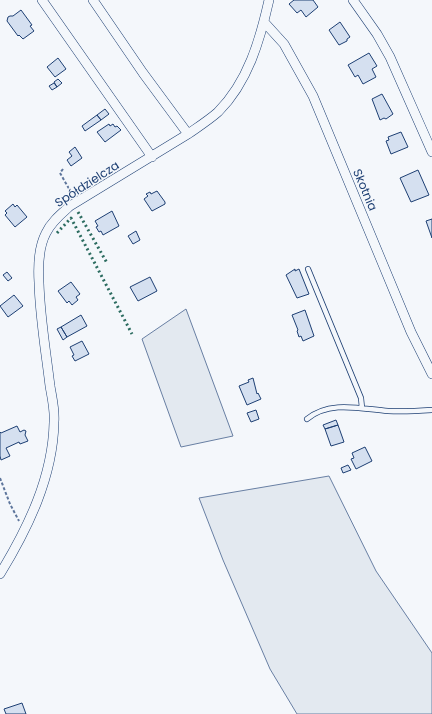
<svg xmlns="http://www.w3.org/2000/svg" width="432" height="714" font-family="Poppins,sans-serif">
	<style>
		.green { fill: #e3e9f0; stroke: #687fa3 }
		.building { fill: #d5e0f0; stroke: #1d3f73 }
		.lines { fill: none; stroke-linecap: round; stroke-linejoin: round }
		.lane-casing { stroke: #1d3f73; stroke-width: 6 }
		.street-casing { stroke: #1d3f73; stroke-width: 10 }
		.path { stroke: #5e769c; stroke-width: 2; stroke-dasharray: 3 2; stroke-linecap: butt }
		.lane { stroke: #f4f7fb; stroke-width: 4.5 }
		.street { stroke: #f4f7fb; stroke-width: 9 }
		.hedge { stroke: #2c6c60; stroke-width: 3; stroke-dasharray: 2 3; stroke-linecap: butt }
		.labels { text-anchor: middle; stroke-width: 3; stroke-linejoin: round; paint-order: stroke }
		.street-label { font-size: 12px; fill: #1d3f73; stroke: #f4f7fb }
	</style>
	<rect width="100%" height="100%" fill="#f4f7fb"/>
	<path class="green" d="M186,309L233,436L181,447L142,339Z
		M329,476L376,571L432,653V714H297L270,669L223,560L199,498Z"/>
	<path class="building" d="M294,0H313L318,7L306,17L301,10L297,13L289,4Z
		M21,10L32,25L30,26L34,31L23,39L19,35L18,36L7,21L8,17L10,16H13Z
		M340,22L350,37L347,39V41L339,45L329,30Z
		M369,53L377,66L372,69L376,77L363,84L358,75L355,77L348,65Z
		M58,58L66,69L55,77L47,67Z
		M58,79L62,83L57,87L54,82Z
		M54,83L57,87L52,90L49,86Z
		M382,94L393,114L386,119L384,118L380,120L372,99Z
		M105,109L109,114L101,120L97,115Z
		M97,115L101,120L85,131L82,126Z
		M109,124L110,126L113,124L115,127L117,126L121,130L105,142L97,132Z
		M401,132L408,147L391,154L386,141L389,140L388,137Z
		M75,147L82,158L71,166L67,160L72,156L69,152Z
		M418,170L429,195L411,202L400,178Z
		M157,191L165,202V204L152,211L144,199L148,196L146,194L150,192L151,194Z
		M13,204L15,207L17,205L27,217L15,227L5,215L7,213L5,211Z
		M112,211L119,226L103,235L101,231L99,232L96,227L98,226L95,221Z
		M432,219V238L426,221Z
		M136,231L140,240L133,244L128,236Z
		M295,269V271L299,269L309,294L297,298L286,275Z
		M7,272L12,278L8,281L3,275Z
		M150,277L157,291L138,301L130,287Z
		M71,282L80,294L76,297L78,300L72,305L69,301L67,303L58,291Z
		M14,295L23,306L8,317L0,306Z
		M305,310L314,336L303,341L301,336L299,337L297,331L298,330L292,315Z
		M81,315L87,326L67,337L61,327Z
		M61,327L67,337L63,340L57,329Z
		M82,341L89,354L75,361L72,356L74,355L70,347Z
		M253,378L257,394L258,393L261,399L247,405L239,386L249,382L248,380Z
		M256,410L259,419L251,422L247,413Z
		M336,420L338,425L325,429L323,425Z
		M338,425L344,442L331,446L325,429Z
		M17,426L20,432L24,430L26,431L25,435L28,441L20,444L19,442L6,448L10,456L1,460L0,456V432L1,433Z
		M365,447L372,461L356,469L351,459L354,458L352,453Z
		M348,465L351,470L343,473L341,468Z
		M22,703L26,714H6L4,709Z"/>
	<g class="lines">
		<g class="lane-casing">
			<path id="lane" d="M308,269L361,398L362,408
				M307,419C330,400 361,409 388,411C403,412 418,411 432,410"/>
		</g>
		<g class="street-casing">
			<path id="street" d="M42,0L152,157
				M93,0L143,73L188,134
				M353,0L377,34L390,57L432,152
				M264,22L284,44L313,96L411,332L432,374
				M0,574C28,528 53,477 54,422C55,410 52,398 50,386C46,352 40,318 39,283C38,267 38,248 46,233C51,222 61,214 70,206L188,134C198,127 209,120 218,112C248,82 260,40 269,0"/>
		</g>
		<path class="path" d="M63,169L60,173L72,194
			M0,478L10,504L19,521"/>
		<use href="#lane" class="lane"/>
		<use href="#street" class="street"/>
		<path class="hedge" d="M78,212L107,263
			M57,233L71,218L132,334"/>
	</g>
	<g class="labels">
		<g class="street-label">
			<text transform="translate(87 184) rotate(-33)" y="4">Spółdzielcza</text>
			<text transform="translate(365 190) rotate(67)" y="4">Skotnia</text>
		</g>
	</g>
</svg>
